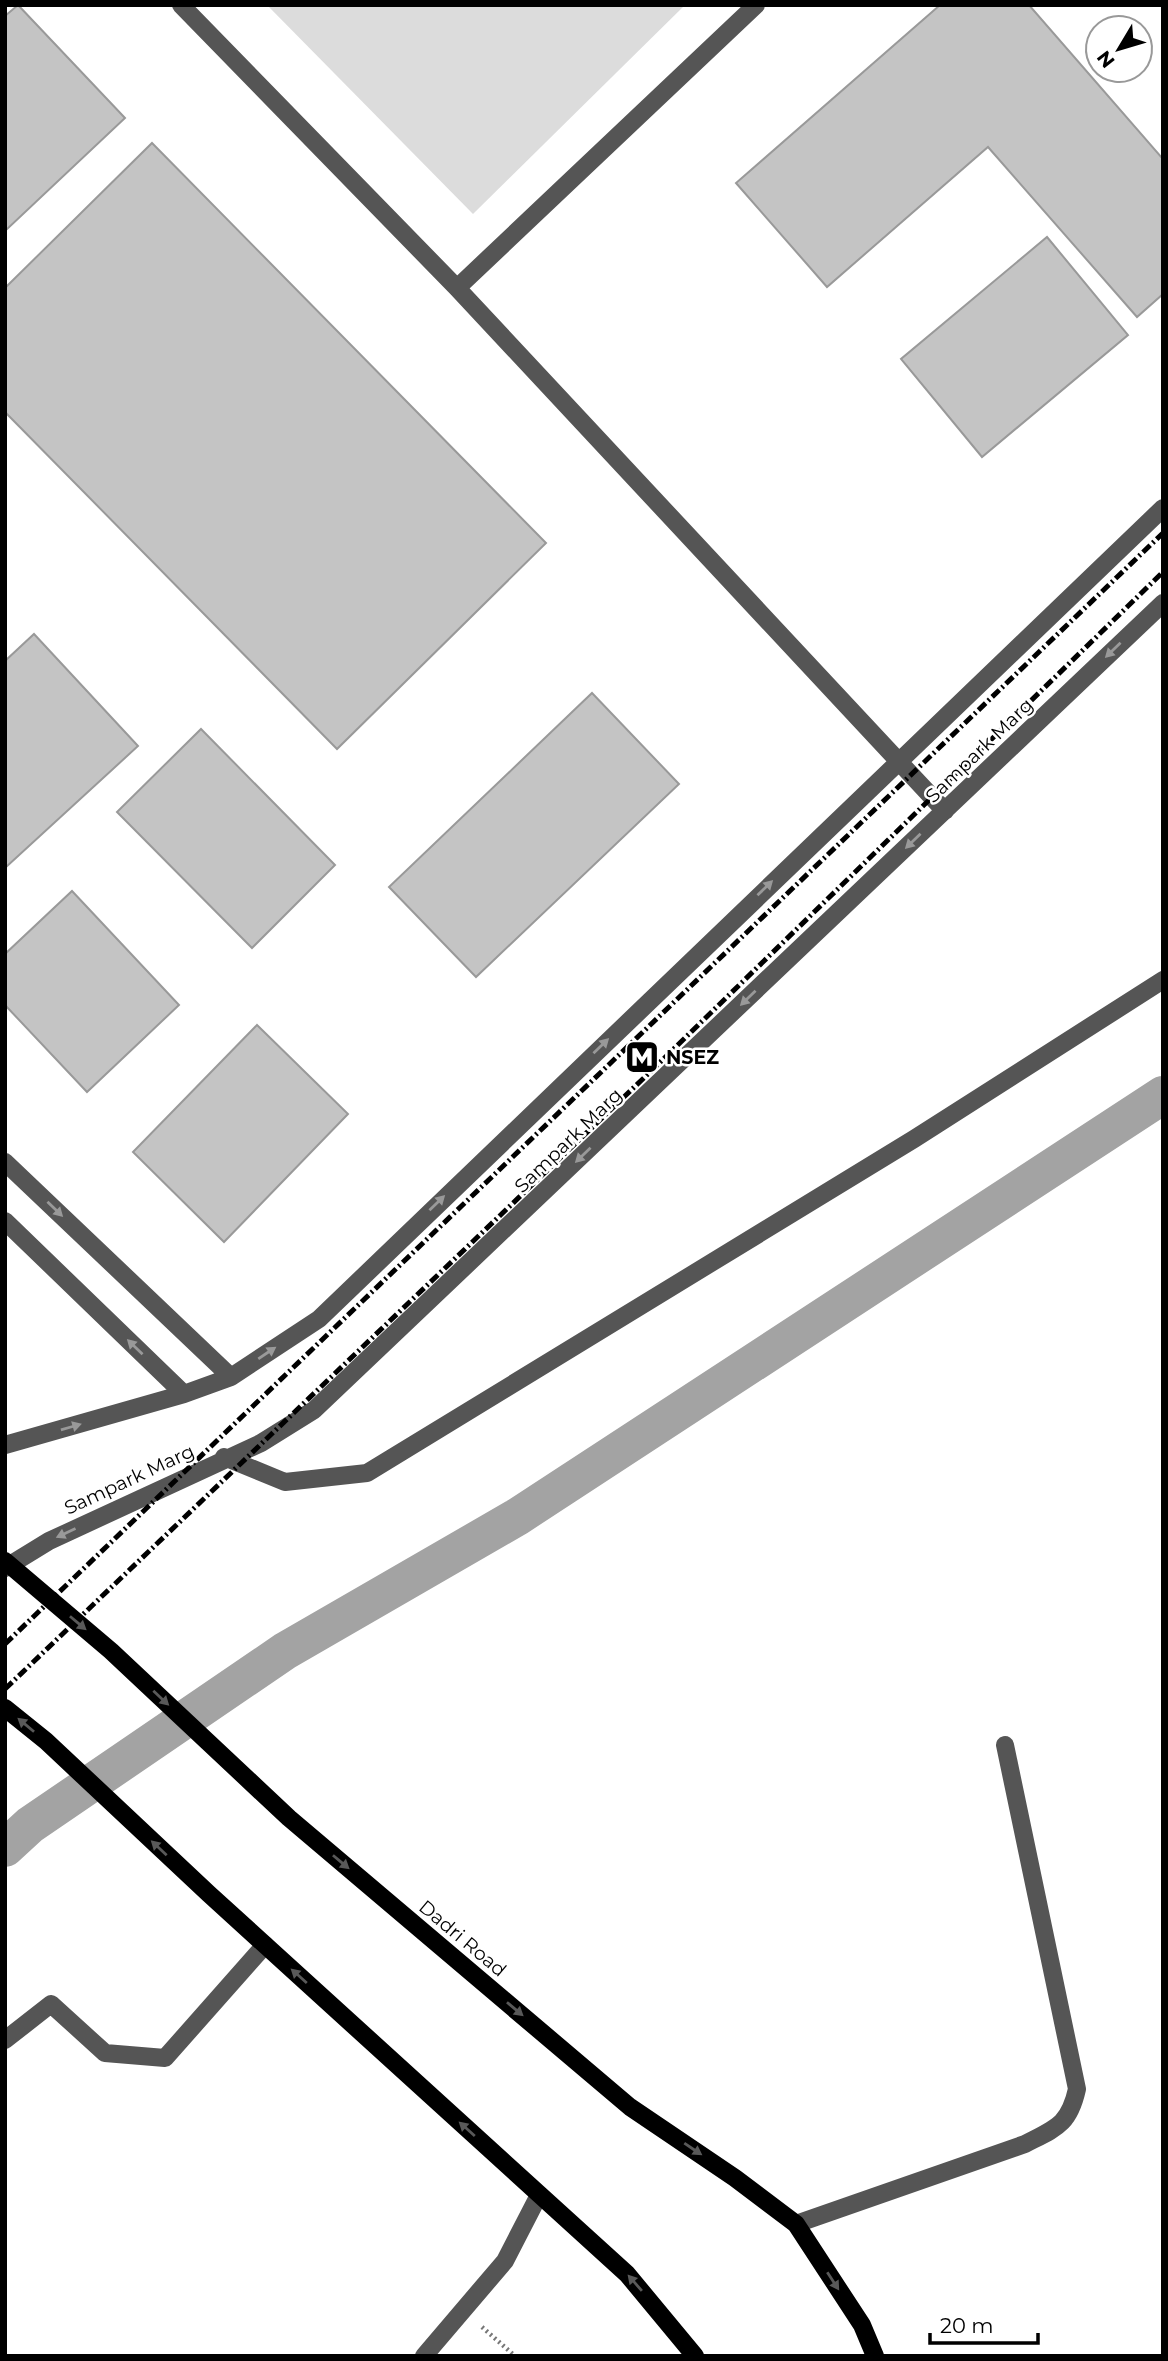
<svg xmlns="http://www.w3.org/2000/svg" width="1168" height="2361" font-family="Montserrat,sans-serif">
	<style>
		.green { fill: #dcdcdc }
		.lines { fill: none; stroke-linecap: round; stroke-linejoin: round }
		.canal { stroke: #a3a3a3; stroke-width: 38 }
		.building { fill: #c4c4c4; stroke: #999; stroke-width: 2 }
		.path { stroke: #777; stroke-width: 4.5; stroke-dasharray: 2 3.5; stroke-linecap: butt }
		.minor { stroke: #555; stroke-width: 18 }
		.major { stroke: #000; stroke-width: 18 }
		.rail { stroke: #000; stroke-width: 5; stroke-dasharray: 10 3.5 2 3.5; stroke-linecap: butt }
		.oneway { fill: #999 }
		.oneway2 { fill: #595959 }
		.labels { text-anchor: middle; stroke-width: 5; stroke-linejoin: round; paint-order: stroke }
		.street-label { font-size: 19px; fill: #000; stroke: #fff }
		.poi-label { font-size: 19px; font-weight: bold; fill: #000; stroke: #fff; text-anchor: start }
	</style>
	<rect width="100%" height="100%" fill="#fff"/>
	<path class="green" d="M267,5H685L473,214Z"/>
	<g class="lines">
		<path class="canal" d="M5,1848L30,1825L285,1651L517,1517L1163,1095"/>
	</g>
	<path class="building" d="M18,5L125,118L5,231V16Z
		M940,5H1029L1163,159V294L1137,317L988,147L827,287L736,183Z
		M152,143L546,543L337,749L5,412V288Z
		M1047,237L1128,335L982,457L901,359Z
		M34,634L138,746L5,868V661Z
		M592,693L679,784L476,977L389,887Z
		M201,729L335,865L252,948L117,812Z
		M72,891L179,1005L87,1092L5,1005V954Z
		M257,1025L348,1114L224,1242L133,1152Z"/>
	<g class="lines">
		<path class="path" d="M482,2327L515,2356"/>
		<path class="minor" d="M181,5L457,288L945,811
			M457,288L756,5
			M5,1162L231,1377
			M5,1221L184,1394
			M5,1445L184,1394L231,1377L319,1319L1163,508
			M224,1457L285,1482L367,1473L914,1139L1163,980
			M5,1568L49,1541L261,1443L314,1410L1163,603
			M5,2040L51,2004L105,2053L165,2058L265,1945
			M796,2224L1025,2144C1056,2128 1069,2125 1077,2089L1005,1745
			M424,2356L505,2261L539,2195"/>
		<path class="major" d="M5,1561L111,1651L289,1818L630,2107L735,2178L796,2224L862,2325L875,2356
			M5,1708L46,1741L209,1894L627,2274L695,2356"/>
		<path class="rail" d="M5,1644L1163,533
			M5,1689L649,1073L1163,572"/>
	</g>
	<defs><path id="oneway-solid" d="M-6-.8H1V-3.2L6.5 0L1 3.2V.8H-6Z" transform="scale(1.75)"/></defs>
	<g class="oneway">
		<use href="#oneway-solid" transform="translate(1113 650) rotate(136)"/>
		<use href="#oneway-solid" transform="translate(913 841) rotate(136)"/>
		<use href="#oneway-solid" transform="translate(765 888) rotate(-44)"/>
		<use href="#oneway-solid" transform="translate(748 998) rotate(136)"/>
		<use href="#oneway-solid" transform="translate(601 1046) rotate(-44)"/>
		<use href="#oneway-solid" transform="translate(583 1155) rotate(136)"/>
		<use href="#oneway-solid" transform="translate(437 1203) rotate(-44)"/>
		<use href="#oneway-solid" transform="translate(55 1209) rotate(44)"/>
		<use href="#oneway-solid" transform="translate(135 1347) rotate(-136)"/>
		<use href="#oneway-solid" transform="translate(267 1353) rotate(-34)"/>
		<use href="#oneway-solid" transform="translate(71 1427) rotate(-16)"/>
		<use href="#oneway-solid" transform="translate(66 1533) rotate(155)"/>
	</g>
	<g class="oneway2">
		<use href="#oneway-solid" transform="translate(78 1623) rotate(40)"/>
		<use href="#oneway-solid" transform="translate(161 1698) rotate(43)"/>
		<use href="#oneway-solid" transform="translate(26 1725) rotate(-140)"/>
		<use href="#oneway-solid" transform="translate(159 1848) rotate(-137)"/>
		<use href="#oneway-solid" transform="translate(341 1862) rotate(40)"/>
		<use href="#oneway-solid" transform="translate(299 1976) rotate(-138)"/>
		<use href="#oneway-solid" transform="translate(515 2009) rotate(40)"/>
		<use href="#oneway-solid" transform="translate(467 2129) rotate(-138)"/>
		<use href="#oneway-solid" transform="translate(693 2149) rotate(34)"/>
		<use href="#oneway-solid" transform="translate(833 2281) rotate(57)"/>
		<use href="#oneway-solid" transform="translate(635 2283) rotate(-131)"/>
	</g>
	<defs>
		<g id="metro-square" transform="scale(1.75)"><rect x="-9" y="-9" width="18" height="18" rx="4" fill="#000" stroke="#fff"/><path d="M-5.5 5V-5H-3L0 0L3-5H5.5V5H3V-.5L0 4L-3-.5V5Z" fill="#fff"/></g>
	</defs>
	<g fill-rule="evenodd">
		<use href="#metro-square" x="642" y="1057"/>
	</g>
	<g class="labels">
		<g class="street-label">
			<text transform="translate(979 750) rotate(-44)" y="7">Sampark Marg</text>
			<text transform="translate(568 1140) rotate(-44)" y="7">Sampark Marg</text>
			<text transform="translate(129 1479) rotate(-25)" y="7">Sampark Marg</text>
			<text transform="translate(463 1938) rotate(40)" y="7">Dadri Road</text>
		</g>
		<g class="poi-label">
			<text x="666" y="1064">NSEZ</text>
		</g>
	</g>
	<rect width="1168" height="2361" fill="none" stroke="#000000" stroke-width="14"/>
	<g transform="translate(1119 49) rotate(232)"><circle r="33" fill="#ffffff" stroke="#999999" stroke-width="2"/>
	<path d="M0-5L12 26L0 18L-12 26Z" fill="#000000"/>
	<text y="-10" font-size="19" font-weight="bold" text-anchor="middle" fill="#000000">N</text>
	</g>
	<path d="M930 2333v10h108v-10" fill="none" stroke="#000000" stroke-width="3.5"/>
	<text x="940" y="2333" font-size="21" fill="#000000" stroke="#ffffff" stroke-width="5" paint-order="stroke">20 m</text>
</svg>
